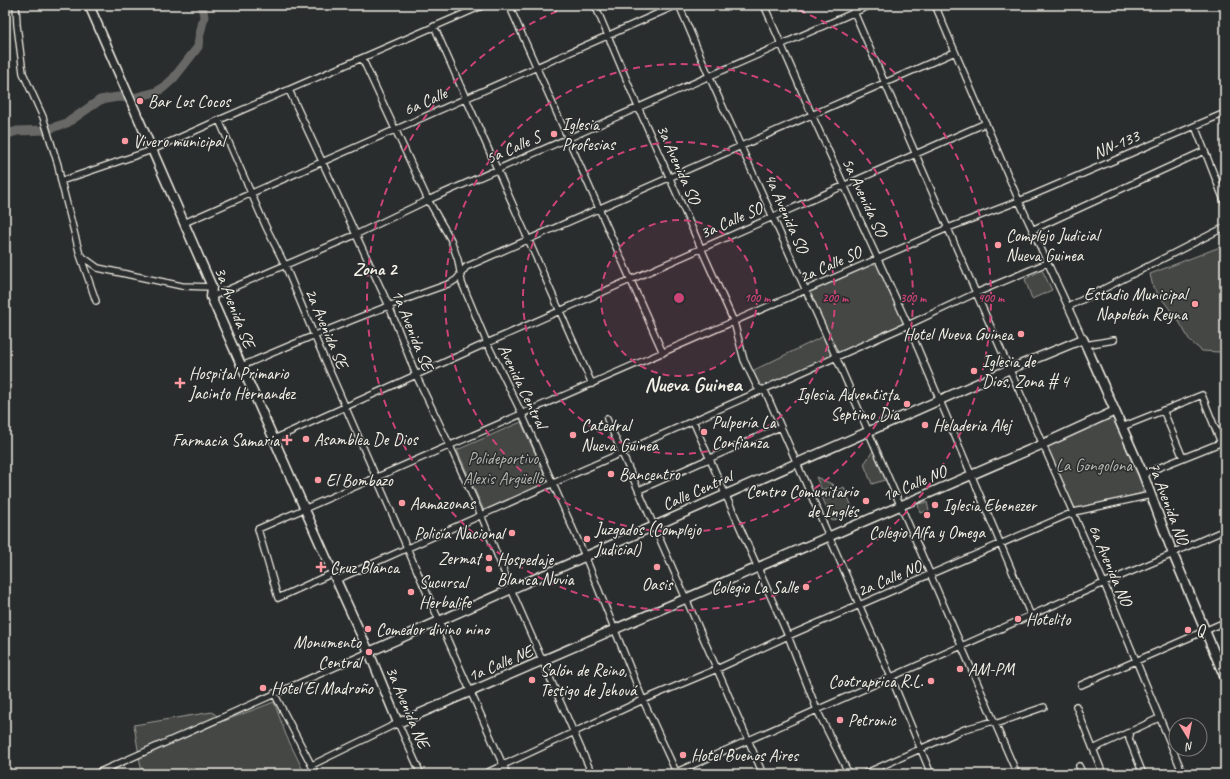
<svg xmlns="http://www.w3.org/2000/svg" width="1230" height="779" font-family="Caveat,sans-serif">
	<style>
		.green { fill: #444645; stroke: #9c9c96 }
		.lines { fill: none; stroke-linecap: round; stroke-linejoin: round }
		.river { stroke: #676866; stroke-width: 9 }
		.minor-casing { stroke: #f4f1e8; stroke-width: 8 }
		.highway-casing { stroke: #f4f1e8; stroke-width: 11 }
		.minor { stroke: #2a2d2e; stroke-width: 5.5 }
		.highway { stroke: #2a2d2e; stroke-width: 8 }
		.ring { fill: none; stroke: #cc4377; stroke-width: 2; stroke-dasharray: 7 5 }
		.poi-dot { fill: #ff9aa2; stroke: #2a2d2e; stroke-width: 1.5 }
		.labels { text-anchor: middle; stroke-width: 3; stroke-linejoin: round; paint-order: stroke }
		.poi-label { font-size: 17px; fill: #f4f1e8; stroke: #2a2d2e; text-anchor: start }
		.street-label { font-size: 17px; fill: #f4f1e8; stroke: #2a2d2e }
		.park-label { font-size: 17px; fill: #b6b5af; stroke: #2a2d2e }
		.neighbourhood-label { font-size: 18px; font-weight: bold; fill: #f4f1e8; stroke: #2a2d2e }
		.district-label { font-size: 21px; font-weight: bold; fill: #f4f1e8; stroke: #2a2d2e }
		.centre { fill: #cc4377; stroke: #2a2d2e; stroke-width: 2 }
		.ring-label { font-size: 12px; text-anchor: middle; font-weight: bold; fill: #cc4377; stroke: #2a2d2e; stroke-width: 3; stroke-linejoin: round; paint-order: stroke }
	</style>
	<rect width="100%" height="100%" fill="#2a2d2e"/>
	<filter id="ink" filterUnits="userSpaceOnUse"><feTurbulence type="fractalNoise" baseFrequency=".025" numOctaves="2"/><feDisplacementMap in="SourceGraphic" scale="8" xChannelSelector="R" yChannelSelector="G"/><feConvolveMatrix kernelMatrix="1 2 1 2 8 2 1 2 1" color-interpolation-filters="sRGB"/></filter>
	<g filter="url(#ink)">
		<path class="green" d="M1225,245V349L1219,352L1202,351L1190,341L1180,323L1153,287L1150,274Z
			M877,262L905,324L837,354L809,292Z
			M1042,270L1052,290L1032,299L1025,279Z
			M824,336L833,357L765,387L760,386L750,372Z
			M1110,418H1114L1143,487V491L1142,493L1077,510L1075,508L1049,455L1047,445Z
			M521,422L549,484L485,513L457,450Z
			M875,448L888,479L872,484L864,464Z
			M816,477L834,485L822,490Z
			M844,487L854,512L832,521L822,497Z
			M927,502L929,511L920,513L918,504Z
			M274,702L286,735L304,772L303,774H142L134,725L212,712L224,721Z"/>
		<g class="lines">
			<path class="river" d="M5,135L17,131L45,130L67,123L100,100L118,97L133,98L156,92L163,88L173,79L198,47L199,38L204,17L202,5"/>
			<g class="minor-casing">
				<path id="minor" d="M16,5L17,25L23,73L43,117L58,165L61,181L80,255L98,268L182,286L212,287
					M509,5L663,353
					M595,5L638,107L734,322L744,360L757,387L763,390L766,393L891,677L931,774
					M679,5L709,76L836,357L1017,774
					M764,5L812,115L908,325L1031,616
					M851,5L976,293L1104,583L1183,774
					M935,5L1019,201L1083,339
					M434,26L592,384
					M362,58L428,200L451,240L458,260L462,283L487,343L522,414L585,556L643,700L677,774
					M289,90L389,306L416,375L450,446L481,515L511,589L592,774
					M219,120L266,227L285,265L314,335L407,548L507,774
					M1195,126L1225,203
					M61,181L152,150L219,120L484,5
					M184,223L677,5
					M1032,230L1204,151
					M80,255L96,301
					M211,297L355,235L428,200L871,5
					M1068,307L1225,227
					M1085,345L1114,340
					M242,366C311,336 380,308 451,283L457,279L466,267L955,52
					M1163,410L1183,458
					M607,419L763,774
					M693,421L788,636L817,710L849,774
					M1122,427L1202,395L1221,443
					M274,439L487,343L986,123
					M1143,474L1225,441
					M639,490L780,427
					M333,573L278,598L258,529L948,228L1019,201L1225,113
					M336,580L908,325L976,293L1047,263
					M1081,685L1225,622
					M274,693L316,774
					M1076,706L1103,774
					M995,724L1044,707
					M1131,731L1129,739L1143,774
					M1093,749L1159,718
					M312,765L398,723L421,774
					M1079,766L1083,774
					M95,774L369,652
					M484,774L643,700L717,669L788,636L1074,512L1151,495
					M672,774L1104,583L1173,554L1179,550L1225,530
					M864,774L965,729L994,721"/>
			</g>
			<g class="highway-casing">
				<path id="highway" d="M89,5L212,287L211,297L333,573L369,652L398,723L1043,444L1115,411
					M369,652L1010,369L1083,339L1143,474L1173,554L1225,678"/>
			</g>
			<use href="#minor" class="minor"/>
			<use href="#highway" class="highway"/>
		</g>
	</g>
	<circle cx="679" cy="298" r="78" fill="#cc4377" fill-opacity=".12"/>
	<g class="ring">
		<circle cx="679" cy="298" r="78"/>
		<circle cx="679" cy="298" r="156"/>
		<circle cx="679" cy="298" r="234"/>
		<path d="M788 6A312 312 0 1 1 570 6"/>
	</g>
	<g class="poi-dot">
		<circle cx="140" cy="101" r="4"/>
		<circle cx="554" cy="134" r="4"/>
		<circle cx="125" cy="141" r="4"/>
		<circle cx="998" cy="245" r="4"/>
		<circle cx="1195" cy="304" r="4"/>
		<circle cx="1021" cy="334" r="4"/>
		<circle cx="974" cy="371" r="4"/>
		<path d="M178 377h4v4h4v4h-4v4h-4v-4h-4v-4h4z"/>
		<circle cx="907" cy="404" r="4"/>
		<circle cx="925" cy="425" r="4"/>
		<circle cx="704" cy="432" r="4"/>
		<circle cx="573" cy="435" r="4"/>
		<circle cx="306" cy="439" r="4"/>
		<path d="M285 434h4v4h4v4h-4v4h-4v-4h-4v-4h4z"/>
		<circle cx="611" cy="474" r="4"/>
		<circle cx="318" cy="480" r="4"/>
		<circle cx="866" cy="501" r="4"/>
		<circle cx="402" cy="503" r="4"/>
		<circle cx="935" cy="505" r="4"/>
		<circle cx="927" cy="515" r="4"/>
		<circle cx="512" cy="533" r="4"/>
		<circle cx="587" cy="539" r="4"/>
		<circle cx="489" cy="558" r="4"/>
		<path d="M319 561h4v4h4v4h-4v4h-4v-4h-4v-4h4z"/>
		<circle cx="657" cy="567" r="4"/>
		<circle cx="489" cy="569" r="4"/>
		<circle cx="806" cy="587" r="4"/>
		<circle cx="411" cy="592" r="4"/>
		<circle cx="1018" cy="619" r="4"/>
		<circle cx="368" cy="629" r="4"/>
		<circle cx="1188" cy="630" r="4"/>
		<circle cx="369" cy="652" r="4"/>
		<circle cx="960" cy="669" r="4"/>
		<circle cx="532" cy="680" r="4"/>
		<circle cx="931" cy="681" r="4"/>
		<circle cx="263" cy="688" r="4"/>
		<circle cx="840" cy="720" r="4"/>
		<circle cx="683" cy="755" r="4"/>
	</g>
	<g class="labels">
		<g class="poi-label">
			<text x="148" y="107">Bar Los Cocos</text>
			<text x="562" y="130">Iglesia<tspan x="562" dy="20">Profesias</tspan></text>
			<text x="133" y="147">Vivero municipal</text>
			<text x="1006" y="241">Complejo Judicial<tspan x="1006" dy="20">Nueva Guinea</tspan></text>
			<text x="1187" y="300" text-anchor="end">Estadio Municipal<tspan x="1187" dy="20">Napoleón Reyna</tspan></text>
			<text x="1013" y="340" text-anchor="end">Hotel Nueva Guinea</text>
			<text x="982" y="367">Iglesia de<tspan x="982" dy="20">Dios, Zona # 4</tspan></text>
			<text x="189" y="379">Hospital Primario<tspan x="189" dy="20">Jacinto Hernandez</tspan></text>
			<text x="899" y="400" text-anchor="end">Iglesia Adventista<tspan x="899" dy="20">Septimo Dia</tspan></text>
			<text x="712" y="428">Pulpería La<tspan x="712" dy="20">Confianza</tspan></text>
			<text x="581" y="431">Catedral<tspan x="581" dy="20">Nueva Guinea</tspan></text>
			<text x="933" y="431">Heladeria Alej</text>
			<text x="314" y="445">Asamblea De Dios</text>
			<text x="279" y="446" text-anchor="end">Farmacia Samaria</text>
			<text x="619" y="480">Bancentro</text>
			<text x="326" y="486">El Bombazo</text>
			<text x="858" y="497" text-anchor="end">Centro Comunitario<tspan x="858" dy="20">de Inglés</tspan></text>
			<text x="410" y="509">Aamazonas</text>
			<text x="943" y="511">Iglesia Ebenezer</text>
			<text x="595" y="535">Juzgados (Complejo<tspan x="595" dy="20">Judicial)</tspan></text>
			<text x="927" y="538" text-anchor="middle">Colegio Alfa y Omega</text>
			<text x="504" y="539" text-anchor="end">Policía Nacional</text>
			<text x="481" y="564" text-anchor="end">Zermat</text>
			<text x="497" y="565">Hospedaje<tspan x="497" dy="20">Blanca Nuvia</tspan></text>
			<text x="330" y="573">Cruz Blanca</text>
			<text x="419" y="588">Sucursal<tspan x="419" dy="20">Herbalife</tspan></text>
			<text x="657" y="590" text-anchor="middle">Oasis</text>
			<text x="798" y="593" text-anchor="end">Colegio La Salle</text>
			<text x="1026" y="625">Hotelito</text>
			<text x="376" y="635">Comedor divino nino</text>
			<text x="1196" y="636">Q</text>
			<text x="361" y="648" text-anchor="end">Monumento<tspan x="361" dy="20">Central</tspan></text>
			<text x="968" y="675">AM-PM</text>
			<text x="540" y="676">Salón de Reino,<tspan x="540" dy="20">Testigo de Jehová</tspan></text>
			<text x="923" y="687" text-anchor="end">Cootraprica R.L.</text>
			<text x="271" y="694">Hotel El Madroño</text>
			<text x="848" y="726">Petronic</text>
			<text x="691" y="761">Hotel Buenos Aires</text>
		</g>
		<g class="street-label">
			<text transform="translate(425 101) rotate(-24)" y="6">6a Calle</text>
			<text transform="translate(1116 144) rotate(-23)" y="6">NN-133</text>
			<text transform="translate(513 147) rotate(-24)" y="6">5a Calle S</text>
			<text transform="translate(679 164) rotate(66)" y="6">3a Avenida SO</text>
			<text transform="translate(865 197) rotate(65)" y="6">5a Avenida SO</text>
			<text transform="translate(787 213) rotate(66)" y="6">4a Avenida SO</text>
			<text transform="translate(731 220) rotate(-24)" y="6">3a Calle SO</text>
			<text transform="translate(830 264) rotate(-24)" y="6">2a Calle SO</text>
			<text transform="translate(235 307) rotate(69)" y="6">3a Avenida SE</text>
			<text transform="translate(327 328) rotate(67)" y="6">2a Avenida SE</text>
			<text transform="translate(413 330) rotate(68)" y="6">1a Avenida SE</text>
			<text transform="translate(523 386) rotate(64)" y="6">Avenida Central</text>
			<text transform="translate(914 483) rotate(-23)" y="6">1a Calle NO</text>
			<text transform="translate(697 490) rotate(-24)" y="6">Calle Central</text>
			<text transform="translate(1169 503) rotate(69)" y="6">7a Avenida NO</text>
			<text transform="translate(1111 565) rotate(67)" y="6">6a Avenida NO</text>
			<text transform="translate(889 578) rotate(-23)" y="6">2a Calle NO</text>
			<text transform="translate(500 663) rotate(-23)" y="6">1a Calle NE</text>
			<text transform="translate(408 707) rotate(67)" y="6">3a Avenida NE</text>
		</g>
		<g class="park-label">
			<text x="503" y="464">Polideportivo<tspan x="503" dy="20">Alexis Argüello</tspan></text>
			<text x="1094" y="471">La Gongolona</text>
		</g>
		<g class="neighbourhood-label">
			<text x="375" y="275">Zona 2</text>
		</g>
		<g class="district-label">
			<text x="693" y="391">Nueva Guinea</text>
		</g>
	</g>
	<circle cx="679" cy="298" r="6" class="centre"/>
	<g class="ring-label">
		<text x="757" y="302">100 m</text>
		<text x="835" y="302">200 m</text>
		<text x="913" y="302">300 m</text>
		<text x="991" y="302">400 m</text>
	</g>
	<rect width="1230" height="779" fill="none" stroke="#2a2d2e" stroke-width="20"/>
	<rect x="10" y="10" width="1210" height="759" fill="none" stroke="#f4f1e8" stroke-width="1.5" filter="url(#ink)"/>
	<g transform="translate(1188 737) rotate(170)"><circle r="19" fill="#2a2d2e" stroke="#7b7b78"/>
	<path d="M0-3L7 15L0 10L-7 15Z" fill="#ff9aa2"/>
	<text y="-6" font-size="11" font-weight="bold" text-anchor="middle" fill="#f4f1e8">N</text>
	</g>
</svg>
